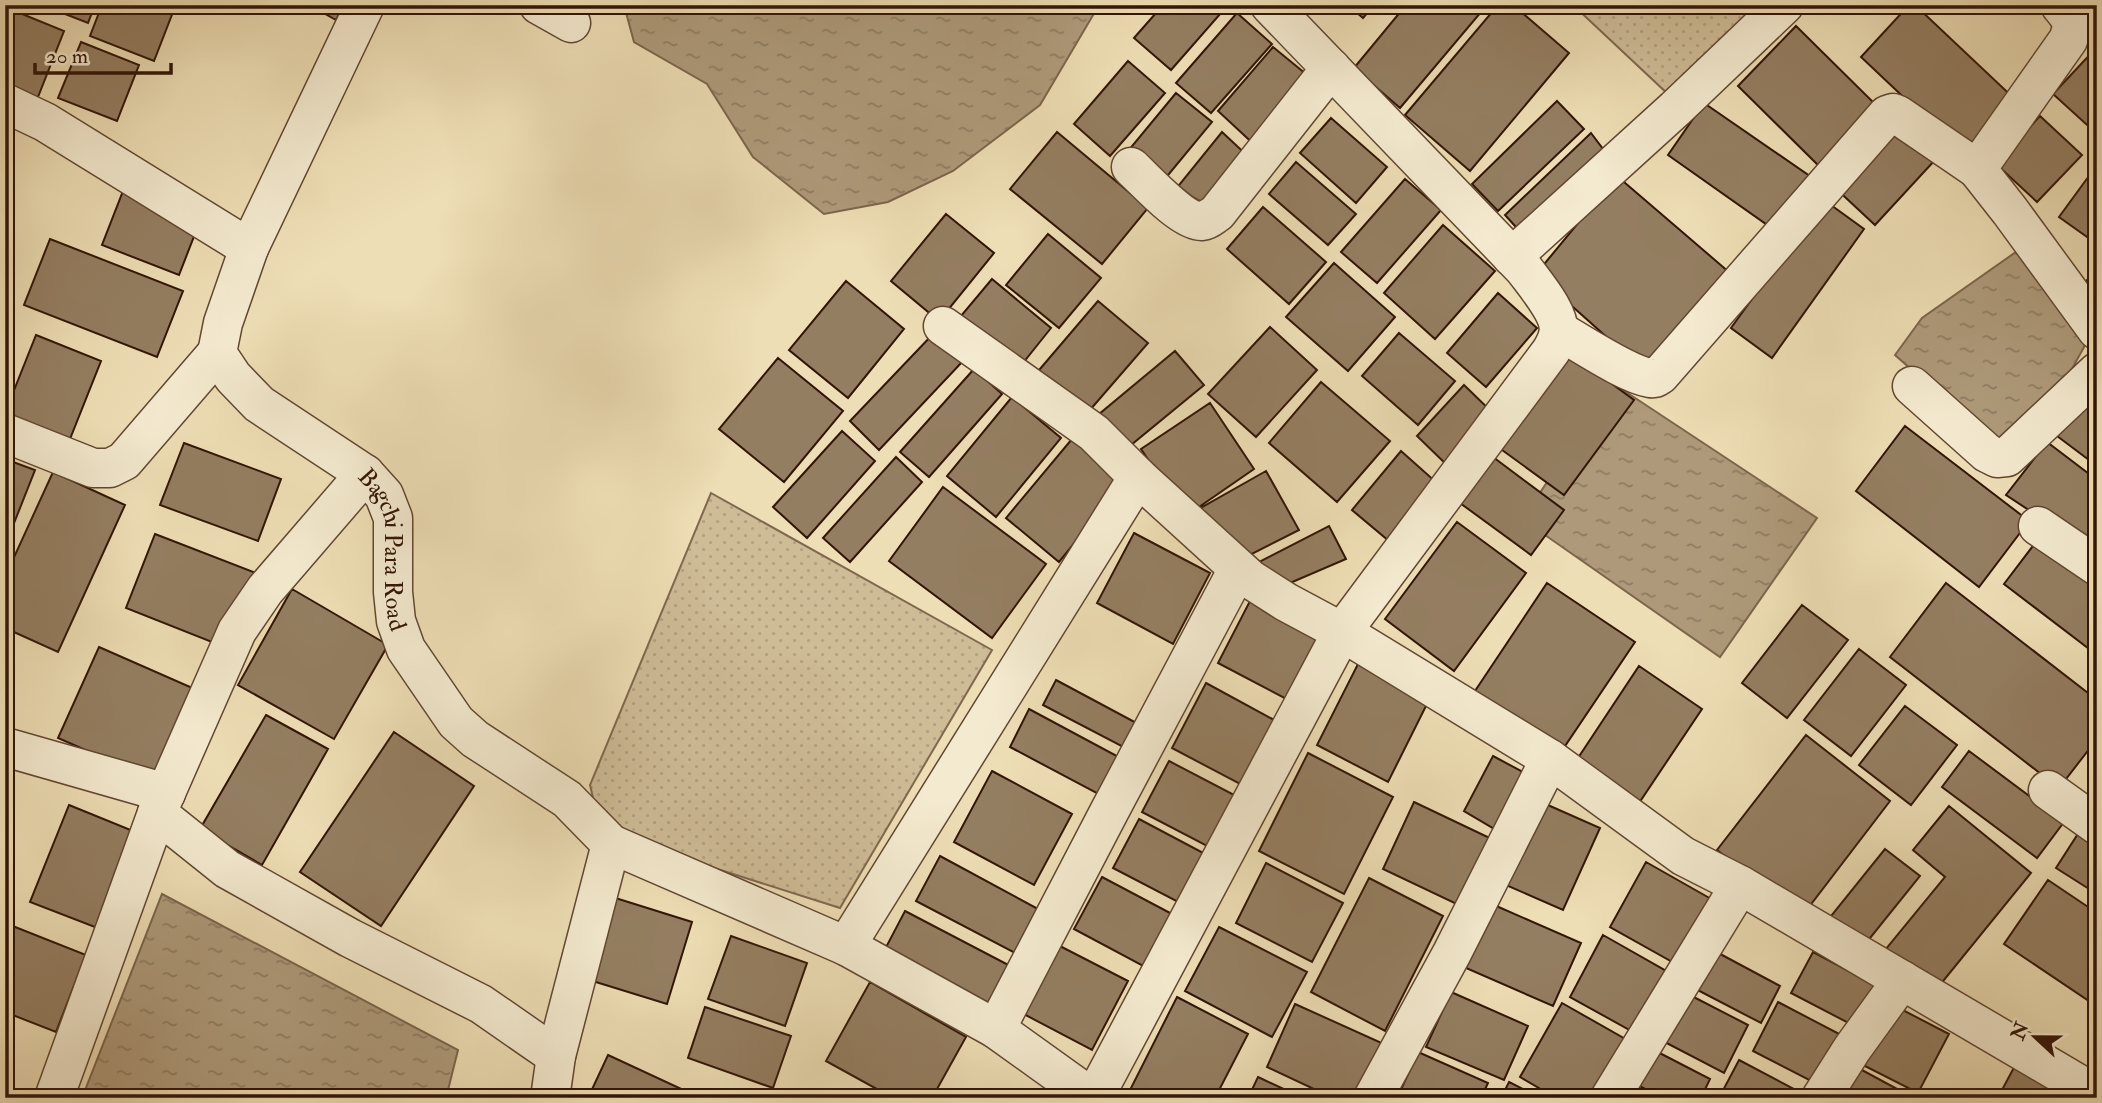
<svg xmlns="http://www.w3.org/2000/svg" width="2102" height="1103" font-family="'IM FELL Double Pica',serif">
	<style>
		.grass { fill: url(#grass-dots); stroke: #80684f; stroke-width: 2 }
		.water { fill: url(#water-ripples); stroke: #7c654c; stroke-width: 2 }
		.building { fill: #947e61; stroke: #321507; stroke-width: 2 }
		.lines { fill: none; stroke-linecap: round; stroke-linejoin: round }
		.minor-casing { stroke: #614732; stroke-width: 41 }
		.minor { stroke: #f4eacf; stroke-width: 38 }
		.labels { text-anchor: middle; stroke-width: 5; stroke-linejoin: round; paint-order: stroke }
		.street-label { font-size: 24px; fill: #321507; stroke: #f4eacf }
	</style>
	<defs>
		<pattern id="grass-dots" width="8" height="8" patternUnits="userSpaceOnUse" patternTransform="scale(1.75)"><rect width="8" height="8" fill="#cebc97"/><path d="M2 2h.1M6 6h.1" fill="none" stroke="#b1a181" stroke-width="1.8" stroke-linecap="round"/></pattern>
		<pattern id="water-ripples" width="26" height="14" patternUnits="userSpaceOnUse" patternTransform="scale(1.75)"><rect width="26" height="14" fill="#ae9a7a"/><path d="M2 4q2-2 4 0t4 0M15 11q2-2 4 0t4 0" fill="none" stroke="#8e7c62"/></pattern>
	</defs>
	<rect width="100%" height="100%" fill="#eedeb5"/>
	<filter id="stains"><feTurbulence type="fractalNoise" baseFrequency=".00286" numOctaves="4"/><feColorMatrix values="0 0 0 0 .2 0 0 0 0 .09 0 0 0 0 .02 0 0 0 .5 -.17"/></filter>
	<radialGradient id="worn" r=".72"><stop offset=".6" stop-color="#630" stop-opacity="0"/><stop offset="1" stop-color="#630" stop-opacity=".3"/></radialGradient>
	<path class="grass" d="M1573,5H1760L1669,95Z
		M711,493L992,650L840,908L601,832L590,785Z"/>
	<path class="water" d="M624,5H1099L1040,105L953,171L888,202L824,214L753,157L707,84L634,42Z
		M2023,247L2089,338L2067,378L1996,444L1895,355L1922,318Z
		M1614,384L1817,518L1720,657L1522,519Z
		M162,894L458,1050L446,1098H82Z"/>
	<path class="building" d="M42,5H95L88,23Z
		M102,5H156L173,12L154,61L90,36Z
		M309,5H344L336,20Z
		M1163,5H1228L1171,70L1134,38Z
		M1348,5H1374L1363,18Z
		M1406,5H1487L1400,108L1354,68Z
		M1498,5H1513L1569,53L1470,171L1405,115Z
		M1909,5H1915L2020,104L1969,159L1861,57Z
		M5,7L64,31L36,102L5,90Z
		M1237,13L1272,44L1211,113L1176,83Z
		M1796,26L1881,110L1823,170L1738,86Z
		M81,42L139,65L117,121L58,98Z
		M1273,47L1317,83L1259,149L1218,111Z
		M2097,47V134L2053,94Z
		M1128,61L1165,93L1110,156L1074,124Z
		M1176,93L1212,122L1159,186L1123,157Z
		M1557,101L1584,129L1498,211L1472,184Z
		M1704,103L1817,181L1780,234L1668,155Z
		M2040,116L2082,155L2037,202L1996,164Z
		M1331,118L1387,167L1356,203L1300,153Z
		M1892,120L1935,160L1875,225L1832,185Z
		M1057,132L1148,208L1102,264L1010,189Z
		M1222,132L1253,161L1205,214L1175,190Z
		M1591,133L1609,157L1525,237L1505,215Z
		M1296,162L1356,214L1328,245L1269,194Z
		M2097,165V244L2059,217Z
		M1617,176L1737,279L1648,374L1536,274Z
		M1405,179L1441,210L1377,283L1341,252Z
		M123,191L200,221L179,275L102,245Z
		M1824,200L1864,229L1772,358L1731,328Z
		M1263,207L1326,262L1289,304L1227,249Z
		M946,214L994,253L939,321L891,281Z
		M1443,225L1495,271L1435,339L1384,293Z
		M1048,234L1101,278L1059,328L1006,285Z
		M50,239L183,291L157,357L24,305Z
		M1334,263L1395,317L1348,371L1286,317Z
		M2097,271V292L2086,281Z
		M992,279L1051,328L1015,373L955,323Z
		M846,281L904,329L848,398L789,350Z
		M1498,293L1537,328L1486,387L1447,353Z
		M1098,301L1148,343L1083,418L1034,376Z
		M1270,327L1317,370L1256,437L1208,394Z
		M934,333L963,361L879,450L850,421Z
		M1399,333L1455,381L1418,425L1362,376Z
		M36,335L101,361L66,449L5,425V413Z
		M1175,351L1204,385L1120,454L1092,420Z
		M1568,352L1634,400L1564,495L1498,447Z
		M778,358L843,411L784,482L719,429Z
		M974,369L1002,394L929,477L900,452Z
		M1321,382L1390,441L1337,502L1269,443Z
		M1464,385L1497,417L1450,468L1417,436Z
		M2097,390V466L2053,433Z
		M1012,397L1061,438L996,517L947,476Z
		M1210,403L1254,469L1186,516L1141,449Z
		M1905,426L2029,521L1979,587L1856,491Z
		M842,431L875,461L807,538L773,507Z
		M1072,439L1124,482L1059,562L1006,518Z
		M2047,442L2097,480V555L2006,495Z
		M184,443L281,479L258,541L160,505Z
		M1401,451L1437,483L1389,541L1352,510Z
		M896,457L922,482L850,562L823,538Z
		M1493,457L1564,510L1531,555L1460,503Z
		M5,459L35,470L5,546Z
		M1266,471L1299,530L1238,561L1197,510Z
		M53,472L125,505L58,652L5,628V577Z
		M943,487L1046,564L992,638L889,561Z
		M1457,522L1526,573L1454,671L1385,619Z
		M1329,526L1346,559L1276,589L1255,564Z
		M1134,533L1210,573L1173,644L1097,603Z
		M155,534L256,573L227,648L126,608Z
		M2042,534L2097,576V655L2004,584Z
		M1547,583L1635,642L1563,749L1475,691Z
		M1946,583L2097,700V739L2059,788L1890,657Z
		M292,589L388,645L334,739L238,685Z
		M1250,601L1327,641L1294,703L1218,663Z
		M1802,605L1848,640L1787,718L1742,683Z
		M99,647L197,690L156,781L58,738Z
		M1859,649L1906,685L1851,756L1804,720Z
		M1359,662L1430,698L1388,782L1317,745Z
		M1639,666L1702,709L1635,809L1572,767Z
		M1056,680L1142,726L1129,750L1043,705Z
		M1206,683L1276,721L1242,785L1172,748Z
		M1905,706L1957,745L1911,805L1859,765Z
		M1029,709L1126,761L1106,798L1010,747Z
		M266,715L328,749L262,865L200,829Z
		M394,732L474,786L381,926L300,872Z
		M1806,735L1890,801L1802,916L1717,850Z
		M1969,751L2064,822L2037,858L1942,787Z
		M1308,753L1393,797L1344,894L1259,851Z
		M1493,756L1534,778L1503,834L1464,811Z
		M1169,761L1236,796L1209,847L1142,812Z
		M992,771L1072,814L1034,885L954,842Z
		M1414,802L1496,841L1465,908L1383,869Z
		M1541,802L1600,828L1563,910L1506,885Z
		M69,805L138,833L100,929L30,902Z
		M1949,806L2031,873L1935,991L1885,950L1945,877L1913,850Z
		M1139,819L1207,855L1182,904L1113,868Z
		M2083,826L2097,835V894L2056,868Z
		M1885,849L1920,876L1862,948L1827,921Z
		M940,856L1038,909L1015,953L916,901Z
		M1646,862L1720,904L1683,968L1610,927Z
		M1266,863L1343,903L1312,962L1236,923Z
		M1102,877L1172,914L1145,967L1074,929Z
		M1369,878L1443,916L1385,1031L1311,992Z
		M2048,880L2097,913V989L2089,1001L2004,944Z
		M609,896L692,922L667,1004L583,978Z
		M1494,905L1581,943L1553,1006L1466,968Z
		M905,911L1016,969L993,1011L883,953Z
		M5,923L86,955L56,1032L5,1012Z
		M1219,927L1307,972L1272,1037L1185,991Z
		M1603,935L1675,976L1642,1037L1570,997Z
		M731,936L807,963L785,1026L708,999Z
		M1054,943L1128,981L1092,1050L1018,1011Z
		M1709,948L1780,986L1761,1023L1688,985Z
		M1813,952L1883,989L1862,1030L1791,993Z
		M870,982L966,1037L932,1098H893L826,1061Z
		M1682,991L1748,1025L1724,1073L1657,1038Z
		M1451,992L1528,1026L1504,1080L1426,1047Z
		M1177,997L1248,1034L1215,1098H1126Z
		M1778,1002L1843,1036L1817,1084L1753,1051Z
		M1562,1003L1636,1045L1605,1098H1556L1520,1077Z
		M1295,1004L1386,1045L1362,1098H1333L1267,1067Z
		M1893,1005L1949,1034L1918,1093L1861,1064Z
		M705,1007L791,1036L773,1088L688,1058Z
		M1648,1047L1710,1079L1701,1098H1662L1630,1081Z
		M1418,1052L1488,1083L1481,1098H1397Z
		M608,1055L690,1093L688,1098H588Z
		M1739,1060L1809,1097L1808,1098H1719Z
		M2018,1060L2072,1098H2022L2003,1088Z
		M1849,1063L1910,1096L1909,1098H1831Z
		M1258,1077L1303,1098H1248Z
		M1509,1082L1541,1098H1501Z"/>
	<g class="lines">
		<g class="minor-casing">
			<g id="minor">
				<path id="s1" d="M365,5L249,248L223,323L217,353L233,377L259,404L365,474L384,495L393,518V592L396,621L406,649L456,722L475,739L567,799L611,844L556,1056L550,1098"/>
				<path d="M539,5L571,23"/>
				<path d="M2060,5C2071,19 2075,22 2068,40L1977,169L2010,211L2097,330"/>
				<path d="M5,103L45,122L249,248"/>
				<path d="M1131,167C1146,181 1183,222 1202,221C1209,220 1212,216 1217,213L1331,68"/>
				<path d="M1512,257L1675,109L1784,5"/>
				<path d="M943,326L1094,433L1138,477"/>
				<path d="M1559,331C1581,343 1626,374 1650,378C1656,379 1655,378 1660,375L1887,115L1893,113L1898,115L1977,169"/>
				<path d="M1912,386L1987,453L1997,458L2007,457L2097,372"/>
				<path d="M5,433L93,468H110L124,461L217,353"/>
				<path d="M2038,526L2097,566"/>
				<path d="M5,747L166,793"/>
				<path d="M2048,790L2097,825"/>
				<path d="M157,813L227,869L350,938L481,1004L556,1056"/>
				<path d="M611,844L846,946L996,1029L1092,1098"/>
				<path d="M846,946L1138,477L1250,579L1286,602L1342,632L1550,759L1683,856L1740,885L2094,1093"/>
				<path d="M996,1029L1109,812L1238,569"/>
				<path d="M54,1098L157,813L237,631L265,590L365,474"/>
				<path d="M1094,1098L1342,632L1551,351C1554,346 1557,340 1558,335C1563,316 1535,284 1524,269L1270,5"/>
				<path d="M1373,1098L1452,953L1550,759"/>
				<path d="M1610,1098L1740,885"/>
				<path d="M1821,1098L1852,1049L1902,980"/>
			</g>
		</g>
		<use href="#minor" class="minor"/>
	</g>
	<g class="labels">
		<g class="street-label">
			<text dy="8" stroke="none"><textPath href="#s1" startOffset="654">Bagchi Para Road</textPath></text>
		</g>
	</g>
	<rect width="2102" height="1103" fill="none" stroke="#eedeb5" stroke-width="28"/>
	<rect x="7" y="7" width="2088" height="1089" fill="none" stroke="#321507" stroke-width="3.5"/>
	<rect x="14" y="14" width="2074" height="1075" fill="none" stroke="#321507" stroke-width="2"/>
	<g transform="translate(2035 1037) rotate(292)" stroke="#f4eacf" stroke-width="5" paint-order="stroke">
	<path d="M0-5L12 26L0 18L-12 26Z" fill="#321507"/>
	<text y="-10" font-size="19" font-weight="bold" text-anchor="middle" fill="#321507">N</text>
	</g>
	<path d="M35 63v10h136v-10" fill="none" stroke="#321507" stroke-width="3.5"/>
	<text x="46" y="63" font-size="21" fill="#321507" stroke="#f4eacf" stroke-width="5" paint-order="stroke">20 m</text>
	<rect width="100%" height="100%" filter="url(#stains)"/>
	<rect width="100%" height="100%" fill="url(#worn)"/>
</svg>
